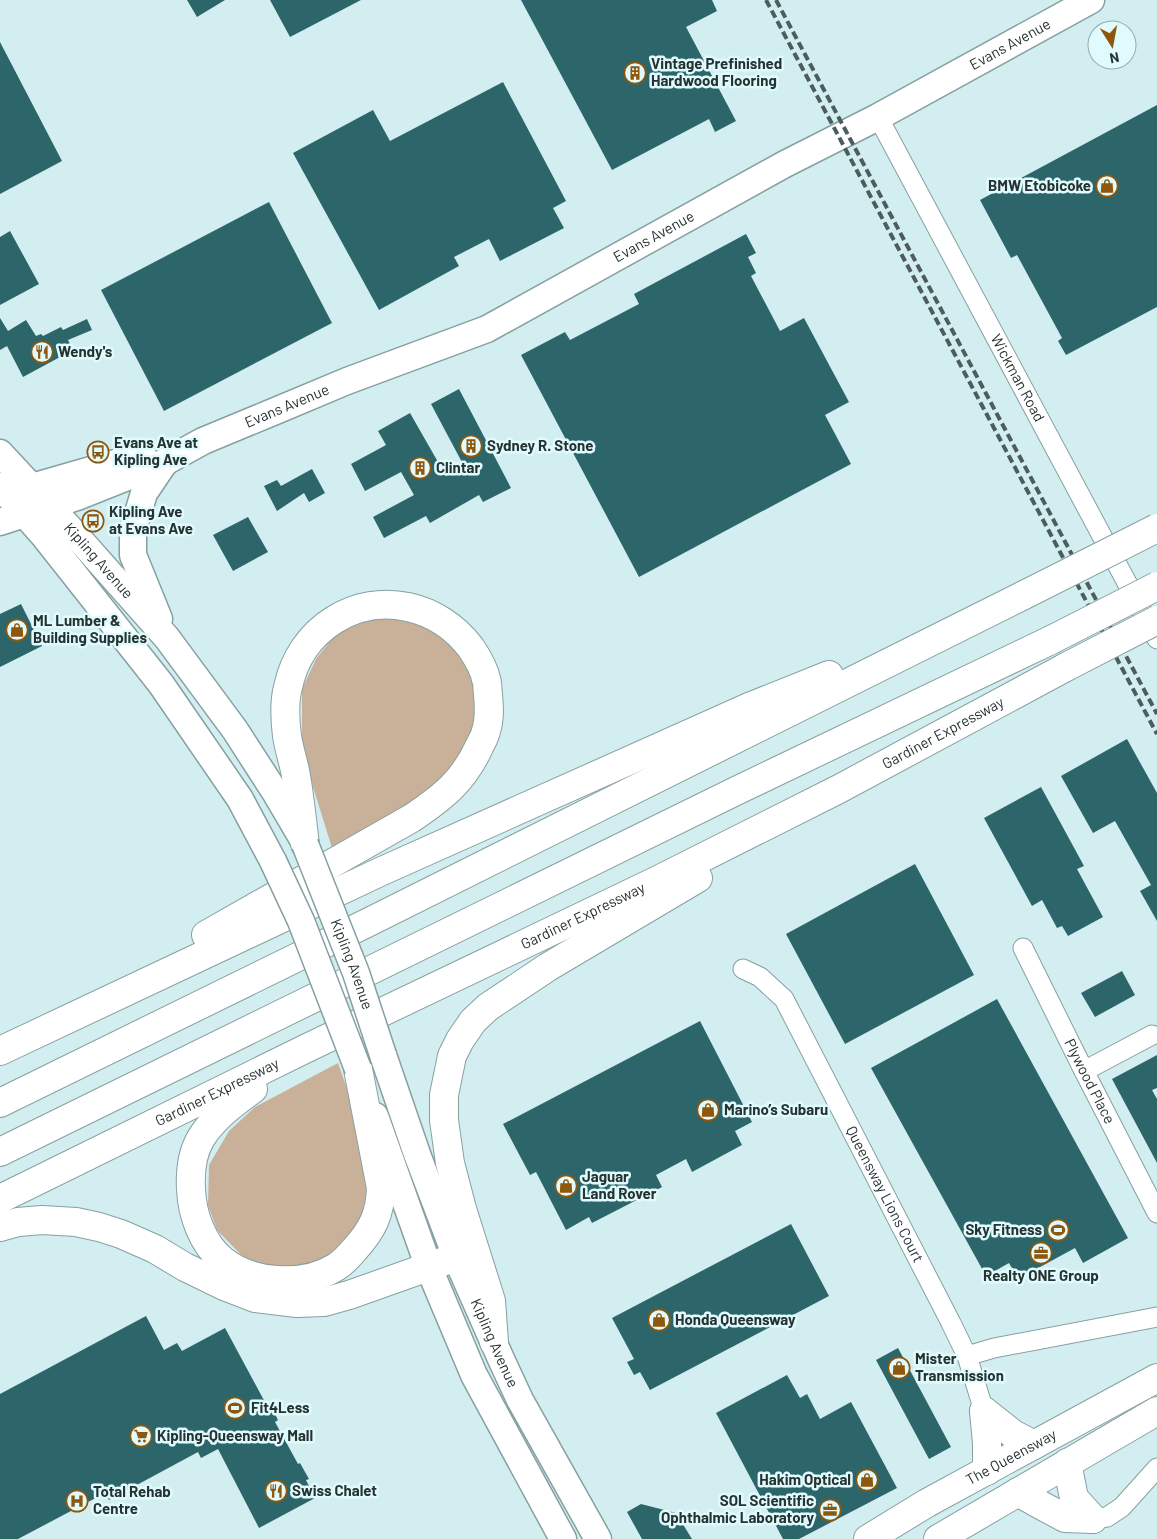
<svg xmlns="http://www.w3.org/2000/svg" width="1157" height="1539" font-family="Barlow,sans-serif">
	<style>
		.green { fill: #c9b199 }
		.building { fill: #2c666a }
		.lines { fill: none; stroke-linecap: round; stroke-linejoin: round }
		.minor-casing { stroke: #86a0a2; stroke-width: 21 }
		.secondary-casing { stroke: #86a0a2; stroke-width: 29 }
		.primary-casing { stroke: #86a0a2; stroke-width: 30 }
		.motorway-casing { stroke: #86a0a2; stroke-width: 30 }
		.minor { stroke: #fff; stroke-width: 19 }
		.secondary { stroke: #fff; stroke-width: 26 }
		.primary { stroke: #fff; stroke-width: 28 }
		.motorway { stroke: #fff; stroke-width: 28 }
		.rail { stroke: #4d5c5c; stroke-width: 4; stroke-dasharray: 8 4; stroke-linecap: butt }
		.secondary-bridge-casing { stroke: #86a0a2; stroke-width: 29; stroke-linecap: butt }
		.motorway-bridge-casing { stroke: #86a0a2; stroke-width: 30; stroke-linecap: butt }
		.secondary-bridge { stroke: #fff; stroke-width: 26 }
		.motorway-bridge { stroke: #fff; stroke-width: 28 }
		.labels { text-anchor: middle; stroke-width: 5; stroke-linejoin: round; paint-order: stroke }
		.street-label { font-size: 15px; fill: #273232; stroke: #e0fbfd }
		.poi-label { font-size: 15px; font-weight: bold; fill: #273232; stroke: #e0fbfd; text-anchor: start }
	</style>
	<rect width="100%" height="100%" fill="#d3eef0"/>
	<path class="green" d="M395,616L424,621L472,663L479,726L443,785L332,848L309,774L302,739V689L316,659L334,636L365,620Z
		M338,1063L357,1117L372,1199L360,1233L325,1261L270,1271L243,1257L217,1230L208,1205L209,1165L229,1131L255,1107Z"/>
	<path class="building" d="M187,0H225L197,17Z
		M270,0H361L290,37Z
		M521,0H712L717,11L686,27L736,121L715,132L709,119L612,170Z
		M0,42L62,161L0,194Z
		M503,82L566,201L553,208L564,228L500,261L489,239L454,257L459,266L379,310L293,153L373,110L390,141Z
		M1157,105V307L1066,355L1058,341L1062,338L1017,255L1011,258L980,200Z
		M269,202L332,323L164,411L101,290Z
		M10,231L39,284L0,305V237Z
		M746,234L756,253L748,257L756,273L751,276L780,331L804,318L849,402L825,415L851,464L639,577L521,355L565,332L570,340L639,304L634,294Z
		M0,318L8,331L26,320L36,336L41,334L43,336L61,327L63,330L87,319L92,330L68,340L73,350L23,377L7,346L0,350Z
		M459,389L511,488L483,502L479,495L430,523L426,516L384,538L373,517L414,495L401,472L365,491L351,464L386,445L378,431L410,413L446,476L464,466L431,404Z
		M312,469L325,493L309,502L304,493L277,511L264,486L277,480L281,486Z
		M248,517L268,552L233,571L213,535Z
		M21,604L42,646L0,667V614Z
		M1127,739L1157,793V921L1140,891L1151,885L1115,821L1093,833L1061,776Z
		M1041,787L1084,866L1077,869L1103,917L1068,936L1062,926L1057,928L1042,900L1032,906L984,818Z
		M915,864L974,975L845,1044L786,934Z
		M1122,971L1135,995L1095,1017L1081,993Z
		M997,999L1128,1238L1083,1263L1075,1248L1018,1279L1009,1263L986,1276L871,1068Z
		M700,1021L752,1122L735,1131L742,1145L692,1172L686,1159L656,1175L662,1187L592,1223L589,1217L566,1230L536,1172L530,1175L503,1124Z
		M1157,1055V1088L1152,1090L1157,1099V1163L1112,1079Z
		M791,1224L829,1296L650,1390L640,1372L634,1375L627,1362L634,1359L612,1318Z
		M146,1316L164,1350L177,1343L182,1351L225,1328L266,1404L269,1402L278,1420L275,1422L298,1464L300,1463L309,1479L306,1480L315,1498L259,1528L218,1449L201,1458L198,1452L109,1500L105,1493L18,1539H0V1394Z
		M898,1348L951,1447L929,1459L876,1360Z
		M787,1375L800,1398L807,1394L820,1419L851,1402L897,1488L799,1539H783L716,1413Z
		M641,1504L676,1513L692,1539H642L627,1512Z"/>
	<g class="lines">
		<g class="minor-casing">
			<g id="minor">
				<path id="s1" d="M878,117L1157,639"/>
				<path id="s2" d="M1023,948L1084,1071L1157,1213"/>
				<path id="s3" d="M743,969L760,977L784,999L951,1323L967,1356L984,1411"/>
				<path d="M1084,1071L1152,1035"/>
				<path d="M967,1356L994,1348L1157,1317"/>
				<path d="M1093,1519L1107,1517L1122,1507L1157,1468"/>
			</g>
		</g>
		<g class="secondary-casing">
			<g id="secondary">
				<path id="s4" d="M0,453L65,523L167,638L235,730L275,792L305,843"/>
				<path d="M0,486L44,536L161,684L240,799L273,861"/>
				<path d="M18,491L143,455"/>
				<path id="s5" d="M0,522L77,497L165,462L203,441L273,412L347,381L487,329L785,164L878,117L1091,0"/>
				<path d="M159,619L133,555V530L144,493L165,462"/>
				<path id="s6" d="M383,1055L417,1154L456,1257L501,1359L520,1400L598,1539"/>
				<path d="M375,1116L429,1268L474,1375L563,1539"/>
			</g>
		</g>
		<g class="primary-casing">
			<g id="primary">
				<path d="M984,1411L1013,1434L1034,1445"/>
				<path d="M984,1411L987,1443V1471"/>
				<path d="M1067,1463L1074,1498L1093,1519"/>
				<path d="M1018,1492L1037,1503L1065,1518L1093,1519"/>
				<path id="s7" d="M868,1539L927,1503L1157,1378"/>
				<path d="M938,1539L1157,1411"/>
			</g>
		</g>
		<g class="motorway-casing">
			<g id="motorway">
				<path d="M206,935L412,818C443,797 464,781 480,745C482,741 485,736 486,731C490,719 489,706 488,694C487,689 488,683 486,679C484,668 477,657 471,648C439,605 380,591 334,620C310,635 294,659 288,687C284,702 285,720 287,736C289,750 294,763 296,776C300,799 302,821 305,844"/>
				<path d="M0,1051L382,871L749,707L829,675"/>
				<path d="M253,1089C234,1103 214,1117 201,1138C192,1153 190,1171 191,1189C192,1214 202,1243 222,1260C251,1284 304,1287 336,1267C344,1262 350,1255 355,1249C373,1229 380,1214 381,1188L358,1069"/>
				<path d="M0,1103L369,922L1024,595"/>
				<path d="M0,1152L738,790L1051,640"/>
				<path id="s8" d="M0,1199L305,1049L654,882L839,789L1066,667"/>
				<path d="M0,1227L18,1222L42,1220L76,1222L99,1227L121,1234L155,1249L185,1267L224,1286L255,1298L297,1303L324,1302L349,1295L456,1257"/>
				<path d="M494,1342L491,1301L462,1209L450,1163L444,1120V1095L452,1056L460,1040L473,1021L488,1007L548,967L698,878"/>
			</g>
		</g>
		<use href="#minor" class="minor"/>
		<use href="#secondary" class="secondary"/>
		<use href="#primary" class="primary"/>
		<use href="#motorway" class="motorway"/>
		<path class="rail" d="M766,0L1157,734
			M776,0L1157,714"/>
		<g class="secondary-bridge-casing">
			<g id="secondary-bridge">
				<path id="s9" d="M305,844L356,973L383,1055"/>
				<path d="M273,861L301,921L358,1069"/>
			</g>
		</g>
		<g class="motorway-bridge-casing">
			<path id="motorway-bridge" d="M1024,595L1157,528
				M1051,640L1157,586
				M1066,667L1157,620"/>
		</g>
		<use href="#secondary-bridge" class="secondary-bridge"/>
		<use href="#motorway-bridge" class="motorway-bridge"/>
	</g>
	<defs>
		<g id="building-ring" transform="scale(1.125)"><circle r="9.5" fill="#e0fbfd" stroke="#8e570c" stroke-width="1.5"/><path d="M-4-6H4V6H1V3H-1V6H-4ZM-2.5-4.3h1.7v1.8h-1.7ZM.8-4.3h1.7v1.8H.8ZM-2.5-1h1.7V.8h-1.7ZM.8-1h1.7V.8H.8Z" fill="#8e570c"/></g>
		<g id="shop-ring" transform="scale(1.125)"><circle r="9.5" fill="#e0fbfd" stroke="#8e570c" stroke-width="1.5"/><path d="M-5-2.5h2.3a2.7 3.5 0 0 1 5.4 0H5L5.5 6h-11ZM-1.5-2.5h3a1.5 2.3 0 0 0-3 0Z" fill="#8e570c"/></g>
		<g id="restaurant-ring" transform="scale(1.125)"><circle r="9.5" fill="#e0fbfd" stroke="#8e570c" stroke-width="1.5"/><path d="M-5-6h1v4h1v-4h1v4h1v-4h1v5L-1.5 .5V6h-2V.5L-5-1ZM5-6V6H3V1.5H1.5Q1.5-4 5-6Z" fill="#8e570c"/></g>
		<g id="bus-ring" transform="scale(1.125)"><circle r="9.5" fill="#e0fbfd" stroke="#8e570c" stroke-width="1.5"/><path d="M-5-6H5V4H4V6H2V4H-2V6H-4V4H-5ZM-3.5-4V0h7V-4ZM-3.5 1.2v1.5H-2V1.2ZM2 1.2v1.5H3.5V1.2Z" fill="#8e570c"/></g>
		<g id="stadium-ring" transform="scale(1.125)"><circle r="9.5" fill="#e0fbfd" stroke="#8e570c" stroke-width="1.5"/><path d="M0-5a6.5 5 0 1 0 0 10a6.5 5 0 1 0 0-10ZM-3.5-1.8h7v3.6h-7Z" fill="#8e570c"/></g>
		<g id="office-ring" transform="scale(1.125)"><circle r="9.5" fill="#e0fbfd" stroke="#8e570c" stroke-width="1.5"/><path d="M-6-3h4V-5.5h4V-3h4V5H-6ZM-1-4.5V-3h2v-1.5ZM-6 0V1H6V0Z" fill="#8e570c"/></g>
		<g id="supermarket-ring" transform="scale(1.125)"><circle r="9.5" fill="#e0fbfd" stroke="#8e570c" stroke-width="1.5"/><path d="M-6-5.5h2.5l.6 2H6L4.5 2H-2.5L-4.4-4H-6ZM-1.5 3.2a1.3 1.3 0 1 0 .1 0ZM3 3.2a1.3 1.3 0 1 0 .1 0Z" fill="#8e570c"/></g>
		<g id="hospital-ring" transform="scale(1.125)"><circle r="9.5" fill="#e0fbfd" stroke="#8e570c" stroke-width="1.5"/><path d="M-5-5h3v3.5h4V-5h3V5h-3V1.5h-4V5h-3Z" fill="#8e570c"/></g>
	</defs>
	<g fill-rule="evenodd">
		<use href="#building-ring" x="635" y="73"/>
		<use href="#shop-ring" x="1107" y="186"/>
		<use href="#restaurant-ring" x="42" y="352"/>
		<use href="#building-ring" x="471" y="446"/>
		<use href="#bus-ring" x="98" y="452"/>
		<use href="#building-ring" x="420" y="468"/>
		<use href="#bus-ring" x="93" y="521"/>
		<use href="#shop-ring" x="17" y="630"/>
		<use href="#shop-ring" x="708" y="1110"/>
		<use href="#shop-ring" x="566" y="1186"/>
		<use href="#stadium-ring" x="1058" y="1230"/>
		<use href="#office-ring" x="1041" y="1253"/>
		<use href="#shop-ring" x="659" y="1320"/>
		<use href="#shop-ring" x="899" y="1368"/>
		<use href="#stadium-ring" x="235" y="1408"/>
		<use href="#supermarket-ring" x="141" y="1436"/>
		<use href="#shop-ring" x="867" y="1480"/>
		<use href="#restaurant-ring" x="276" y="1491"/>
		<use href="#hospital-ring" x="77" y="1501"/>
		<use href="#office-ring" x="830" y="1510"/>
	</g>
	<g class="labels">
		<g class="street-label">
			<text dy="5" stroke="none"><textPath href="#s5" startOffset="1120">Evans Avenue</textPath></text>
			<text dy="5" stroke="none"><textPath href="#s5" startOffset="715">Evans Avenue</textPath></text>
			<text dy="5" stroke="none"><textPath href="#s1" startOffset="296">Wickman Road</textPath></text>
			<text dy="5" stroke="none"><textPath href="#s5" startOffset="310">Evans Avenue</textPath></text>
			<text dy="5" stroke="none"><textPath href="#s4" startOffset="146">Kipling Avenue</textPath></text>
			<text dy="5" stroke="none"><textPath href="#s8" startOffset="1052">Gardiner Expressway</textPath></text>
			<text dy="5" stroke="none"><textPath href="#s8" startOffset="648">Gardiner Expressway</textPath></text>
			<text dy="5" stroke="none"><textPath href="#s9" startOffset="129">Kipling Avenue</textPath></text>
			<text dy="5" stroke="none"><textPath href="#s2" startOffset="149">Plywood Place</textPath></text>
			<text dy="5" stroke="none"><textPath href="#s8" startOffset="242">Gardiner Expressway</textPath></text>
			<text dy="5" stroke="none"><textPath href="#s3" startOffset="271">Queensway Lions Court</textPath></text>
			<text dy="5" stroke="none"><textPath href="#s6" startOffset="309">Kipling Avenue</textPath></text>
			<text dy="5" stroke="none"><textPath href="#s7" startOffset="165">The Queensway</textPath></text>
		</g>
		<g class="poi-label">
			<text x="651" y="69">Vintage Prefinished<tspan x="651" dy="17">Hardwood Flooring</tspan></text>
			<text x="1091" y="191" text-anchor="end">BMW Etobicoke</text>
			<text x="58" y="357">Wendy's</text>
			<text x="114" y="448">Evans Ave at<tspan x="114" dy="17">Kipling Ave</tspan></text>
			<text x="487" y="451">Sydney R. Stone</text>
			<text x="436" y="473">Clintar</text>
			<text x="109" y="517">Kipling Ave<tspan x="109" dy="17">at Evans Ave</tspan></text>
			<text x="33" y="626">ML Lumber &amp;<tspan x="33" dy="17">Building Supplies</tspan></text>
			<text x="724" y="1115">Marino’s Subaru</text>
			<text x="582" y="1182">Jaguar<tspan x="582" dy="17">Land Rover</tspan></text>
			<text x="1042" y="1235" text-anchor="end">Sky Fitness</text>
			<text x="1041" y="1281" text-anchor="middle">Realty ONE Group</text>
			<text x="675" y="1325">Honda Queensway</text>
			<text x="915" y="1364">Mister<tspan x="915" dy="17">Transmission</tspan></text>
			<text x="251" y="1413">Fit4Less</text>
			<text x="157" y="1441">Kipling-Queensway Mall</text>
			<text x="851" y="1485" text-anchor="end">Hakim Optical</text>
			<text x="292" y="1496">Swiss Chalet</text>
			<text x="93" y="1497">Total Rehab<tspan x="93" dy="17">Centre</tspan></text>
			<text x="814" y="1506" text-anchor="end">SOL Scientific<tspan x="814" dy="17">Ophthalmic Laboratory</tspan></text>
		</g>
	</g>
	<g transform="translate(1112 45) rotate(169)"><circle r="24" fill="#e0fbfd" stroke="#96abac"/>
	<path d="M0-4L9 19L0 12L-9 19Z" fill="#8e570c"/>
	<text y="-8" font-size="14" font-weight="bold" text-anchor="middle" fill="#273232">N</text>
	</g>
</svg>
